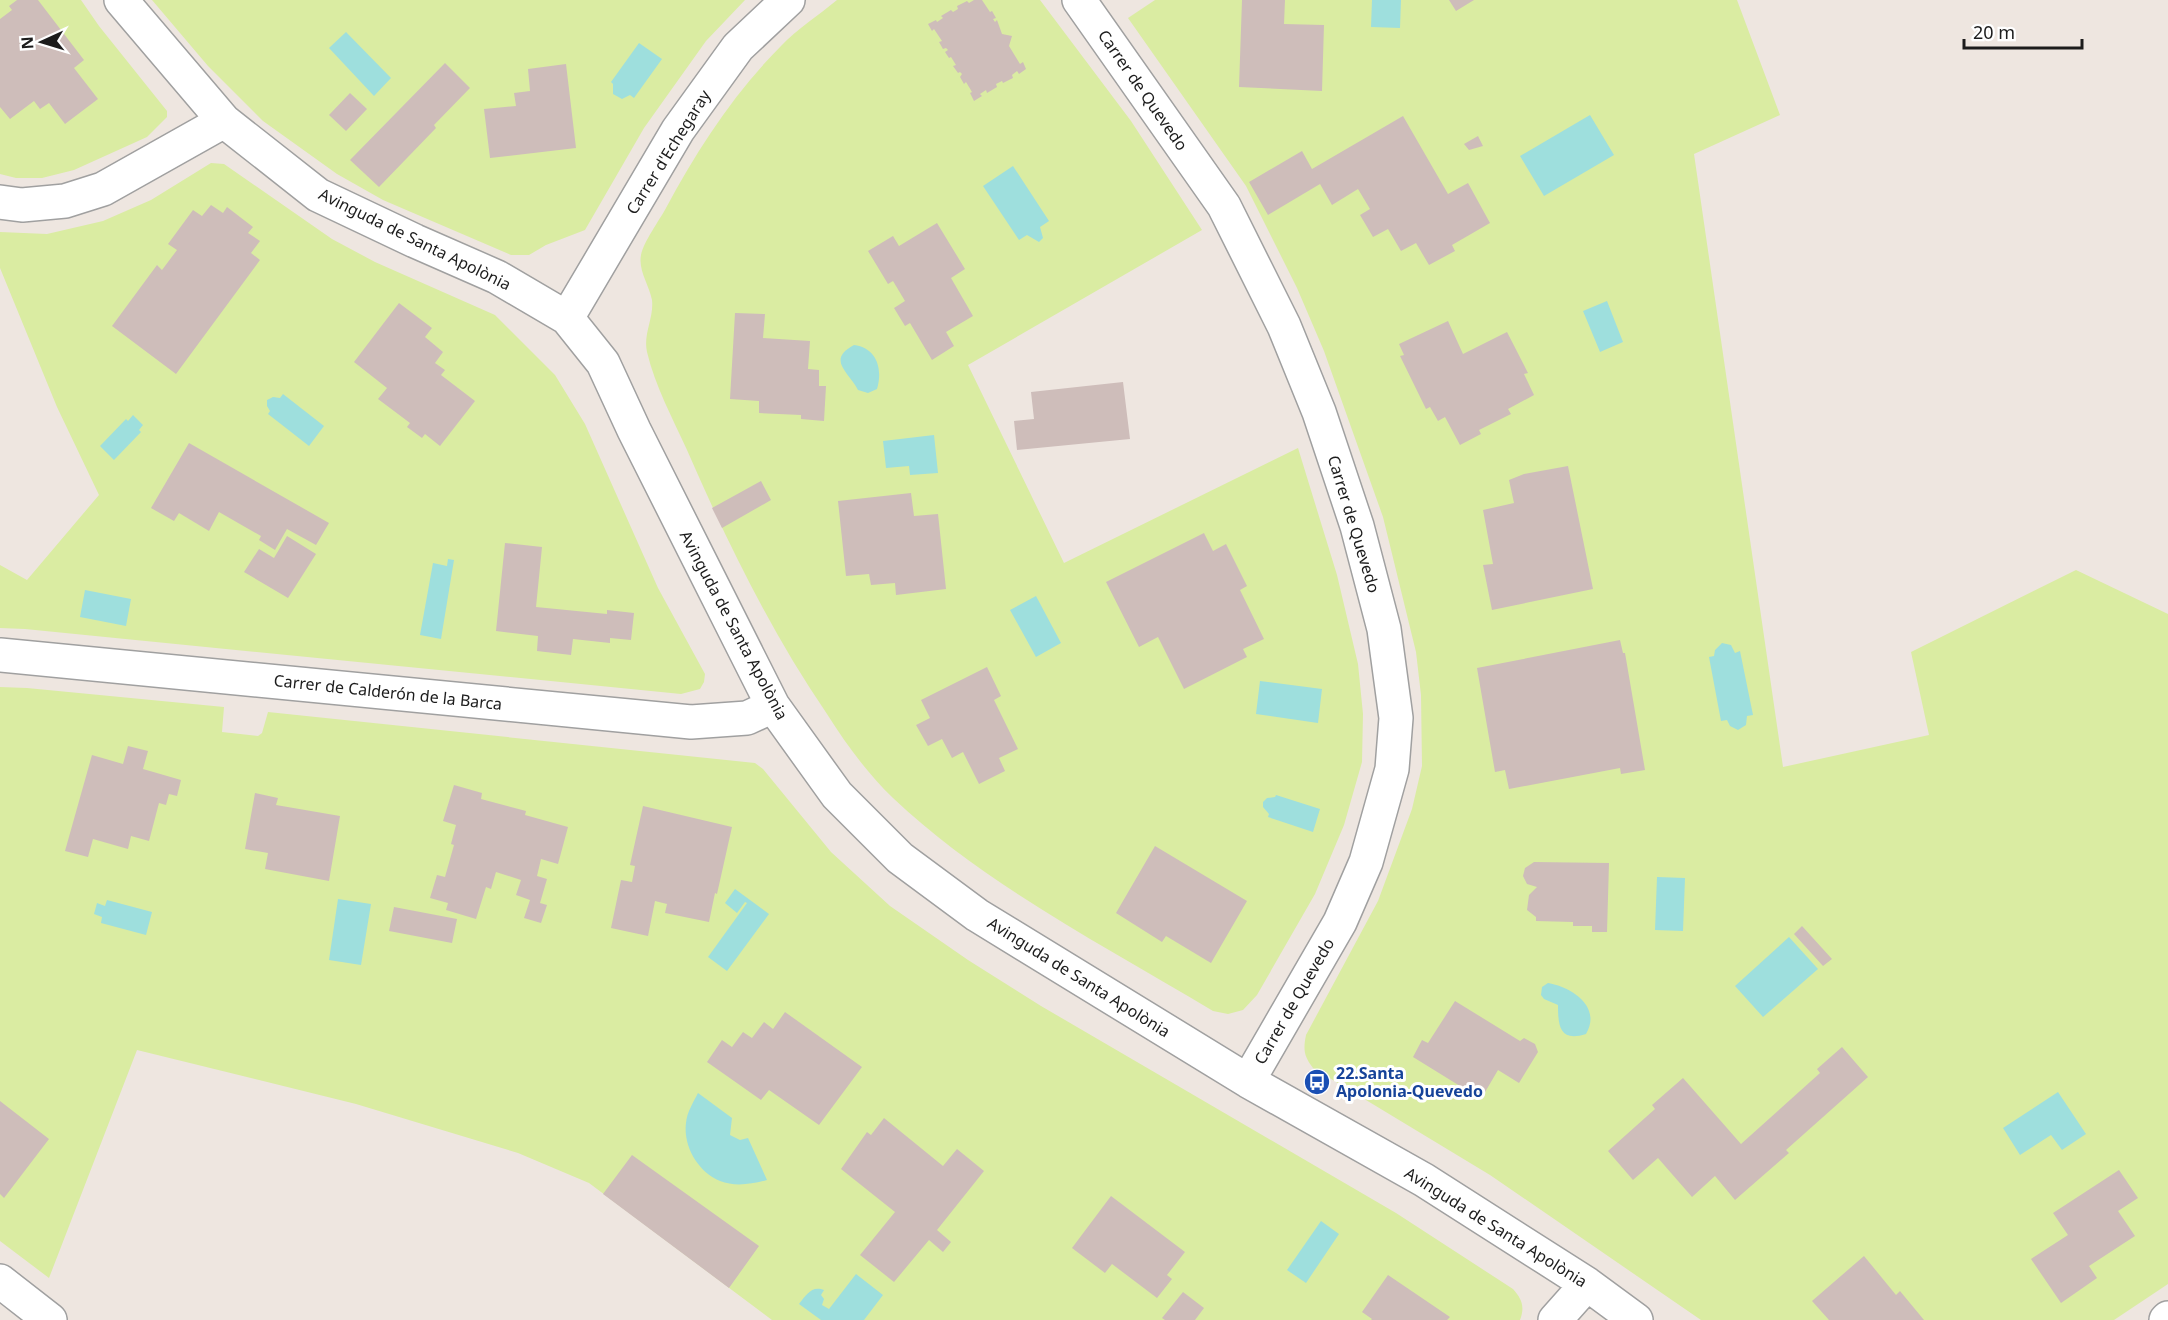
<svg xmlns="http://www.w3.org/2000/svg" width="2168" height="1320" font-family="'Noto Sans',sans-serif">
	<style>
		.grass { fill: #daeca2 }
		.water { fill: #9edfdd }
		.building { fill: #cebdba }
		.lines { fill: none; stroke-linecap: round; stroke-linejoin: round }
		.minor-casing { stroke: #a0a0a0; stroke-width: 36 }
		.minor { stroke: #fff; stroke-width: 33 }
		.labels { text-anchor: middle; stroke-width: 6; stroke-linejoin: round; paint-order: stroke }
		.street-label { font-size: 16px; fill: #1c1c1c; stroke: #fff }
		.transit-label { font-size: 16px; font-weight: bold; fill: #164399; stroke: #fff; text-anchor: start }
	</style>
	<rect width="100%" height="100%" fill="#eee6e0"/>
	<path class="grass" d="M0,0H81L99,26L167,111V117L147,137L74,170L42,178H16L0,174Z
		M152,0H745L706,41L644,128L585,230L546,245L529,255H511L383,200L337,174L263,121L208,66Z
		M837,0H1040L1131,121L1202,230L968,365L1064,563L1298,448L1337,575L1358,664L1363,714L1362,762L1344,825L1315,894L1257,995L1243,1010L1228,1014L1213,1011C1105,946 985,885 893,798C867,773 846,744 827,714C771,632 727,542 687,450C673,419 655,386 647,352C643,334 654,318 652,300C649,285 638,270 641,255C644,241 659,221 666,208C697,150 734,93 781,46C797,29 819,15 837,0Z
		M1155,0H1737L1780,115L1694,154L1783,767L1929,735L1911,652L2076,570L2168,614V1284L2114,1320H1701L1490,1175L1313,1068C1304,1056 1303,1050 1306,1035L1378,901L1412,809L1422,766L1421,695L1416,652L1383,517L1324,351L1297,288L1246,186L1128,18Z
		M211,163L224,164L332,239L375,262L495,315L555,375L585,424L658,588L705,674L704,682L700,689L681,694L25,629L0,628V565L27,580L99,495L57,407L0,268V232L47,234L103,221L151,200Z
		M0,687L27,688L224,707L222,732L258,736L262,733L268,712L755,763L763,769L831,852L890,906L968,960L1041,1006L1396,1213L1513,1289C1522,1299 1525,1307 1520,1320H772L589,1183L518,1153L356,1104L137,1050L49,1278L0,1241Z"/>
	<path class="water" d="M1372,0H1401L1400,28L1371,27Z
		M346,32L391,78L374,96L329,48Z
		M639,43L662,59L634,98L630,95L622,99L613,94V84L611,82Z
		M1590,115L1614,155L1544,196L1520,156Z
		M1013,166L1049,221L1040,227L1043,238L1039,242L1027,235L1019,240L983,186Z
		M1607,301L1623,342L1600,352L1583,311Z
		M854,345C877,348 883,369 877,389L868,393L858,390C849,372 826,360 854,345Z
		M283,394L324,426L309,446L268,414L270,411L267,406V400L273,397L280,398Z
		M133,415L143,425L139,430L141,432L114,460L100,446L126,419L128,421Z
		M934,435L938,473L910,475L909,466L886,468L883,441Z
		M448,559L454,560L441,639L420,635L433,563L447,566Z
		M85,590L131,599L126,626L80,617Z
		M1036,596L1061,643L1036,657L1010,610Z
		M1722,643L1731,645L1735,653L1740,651L1753,715L1747,716L1746,725L1738,730L1730,726L1727,720L1721,721L1709,657L1714,656L1715,650Z
		M1260,681L1322,689L1318,723L1256,714Z
		M1276,795L1320,809L1313,832L1268,817L1269,814L1263,807V802L1267,798L1275,797Z
		M1657,877L1685,878L1683,931L1655,930Z
		M735,889L769,914L727,971L708,957L747,903L745,902L737,913L725,903Z
		M338,899L371,904L361,965L329,960Z
		M107,900L152,912L146,935L101,923L102,917L94,914L97,903L105,906Z
		M1789,937L1818,969L1763,1017L1735,986Z
		M1548,983C1572,987 1602,1007 1586,1034C1560,1042 1558,1027 1558,1005L1544,999L1541,995L1542,987Z
		M2058,1092L2086,1134L2062,1150L2051,1135L2020,1155L2003,1128Z
		M698,1093L732,1118L730,1135L740,1140L748,1138L767,1180C752,1184 735,1187 720,1181C698,1172 683,1146 686,1123C687,1112 693,1103 698,1093Z
		M1321,1221L1339,1234L1306,1283L1287,1270Z
		M856,1274L883,1295L864,1320H821L799,1304C806,1295 812,1285 824,1290L821,1295L824,1299L822,1305L829,1309Z"/>
	<path class="building" d="M17,0H38L84,60L74,68L98,99L65,124L49,103L40,109L34,101L10,119L0,107V19L12,10L9,6Z
		M974,0H982L990,12L992,11L996,18L993,19L995,22L997,20L1002,34L1012,36L1009,46L1020,64L1023,62L1026,69L1019,74L1017,71L1012,75L1013,78L1003,83L1002,81L996,84L997,87L987,93L986,90L980,94L982,96L974,101L970,93L972,92L966,82L964,84L960,77L962,74L960,72L958,73L953,66L956,65L951,57L949,58L945,52L948,50L946,48L943,49L939,42L942,41L934,29L932,31L928,24L936,20L937,22L943,18L941,16L951,10L953,12L958,9L957,6L967,1L969,3Z
		M1242,0H1285L1284,24L1324,25L1322,91L1239,87Z
		M1449,0H1474L1456,11Z
		M445,63L470,88L434,125L436,128L379,187L350,160Z
		M566,64L576,148L490,158L484,109L516,106L514,93L530,91L528,69Z
		M350,93L367,109L346,131L329,115Z
		M1403,116L1448,194L1468,183L1490,223L1452,245L1455,251L1429,265L1416,243L1401,251L1388,229L1373,237L1360,215L1370,209L1358,189L1332,205L1320,184L1268,215L1249,182L1302,151L1312,169Z
		M1478,136L1483,146L1469,150L1464,144Z
		M211,205L223,213L227,207L253,227L248,233L260,241L251,253L260,260L176,374L112,326L157,265L162,270L177,250L168,244L193,210L202,216Z
		M937,223L965,269L951,278L973,316L946,332L954,346L932,360L910,323L905,326L894,308L905,301L893,281L888,284L868,251L893,236L899,246Z
		M399,303L432,328L425,337L443,352L435,363L445,370L441,375L475,401L440,446L425,434L422,438L407,427L410,423L378,399L387,388L354,362Z
		M735,313L765,314L763,338L810,341L808,369L819,370V386H826L824,421L801,419V415L759,413V401L730,399Z
		M1448,321L1463,354L1507,332L1528,373L1524,374L1534,395L1508,409L1511,414L1479,430L1481,434L1460,445L1445,417L1438,421L1430,407L1426,409L1400,356L1404,355L1399,344Z
		M1123,382L1130,439L1017,450L1014,421L1034,419L1031,392Z
		M189,443L329,523L316,545L287,529L275,550L259,540L261,536L219,512L209,531L179,513L174,521L151,508Z
		M1568,466L1593,589L1492,610L1483,565L1493,564L1483,510L1514,503L1509,480L1524,474Z
		M761,481L771,500L722,528L712,508Z
		M911,493L914,516L938,514L946,589L896,595L895,583L871,585L869,574L846,576L838,501Z
		M1204,533L1213,551L1226,544L1247,586L1240,590L1264,639L1243,649L1247,657L1184,689L1158,637L1139,647L1106,582Z
		M287,536L316,554L288,598L244,572L259,549L274,558Z
		M505,543L542,547L536,607L607,614V610L634,613L631,640L610,638V643L573,639L571,655L537,651L538,636L496,631Z
		M1620,640L1623,653H1625L1645,770L1621,774L1620,768L1509,789L1505,770L1495,772L1477,668Z
		M987,667L1001,696L994,700L1018,749L999,758L1005,771L979,784L963,752L952,758L942,739L928,746L916,725L930,718L921,700Z
		M128,746L148,751L143,769L181,780L177,796L169,794L166,805L159,803L149,841L131,836L128,849L93,839L88,857L65,851L92,755L123,764Z
		M454,785L482,793L481,799L526,811L525,815L568,827L558,864L541,859L537,876L547,879L540,903L547,905L541,923L524,918L530,900L516,895L521,880L496,872L491,889L486,887L476,919L446,910L448,903L430,898L437,875L445,877L454,845L451,844L456,825L443,821Z
		M255,793L278,798L276,805L340,816L329,881L265,869L268,853L245,849Z
		M643,806L732,827L717,894L715,893L709,922L665,913L667,904L655,901L648,936L611,928L621,880L632,882L635,866L630,865Z
		M1155,846L1247,901L1211,963L1166,936L1162,942L1116,913Z
		M1534,862L1609,863L1607,932H1592V926H1573V922L1536,921V917L1527,910L1529,895L1537,887L1527,884L1523,876L1525,868Z
		M394,907L457,919L452,943L389,931Z
		M1802,926L1832,959L1823,966L1794,934Z
		M1455,1001L1520,1041L1524,1038L1535,1044L1538,1052L1519,1083L1498,1070L1481,1099L1413,1057L1422,1040L1428,1043Z
		M785,1012L862,1067L819,1125L769,1090L761,1100L707,1062L722,1040L732,1047L743,1032L752,1038L764,1022L773,1029Z
		M1842,1047L1868,1077L1786,1150L1789,1153L1735,1200L1715,1176L1692,1197L1658,1158L1633,1180L1608,1151L1655,1109L1652,1105L1683,1078L1741,1144L1820,1073L1817,1069Z
		M0,1101L49,1139L4,1198L0,1194Z
		M884,1118L943,1166L957,1149L984,1171L937,1230L951,1242L943,1252L929,1240L894,1282L860,1255L895,1212L841,1169L867,1132L871,1135Z
		M632,1155L759,1246L729,1288L603,1194Z
		M2119,1170L2138,1198L2118,1211L2135,1236L2089,1266L2097,1278L2061,1303L2031,1259L2068,1235L2053,1213Z
		M1111,1196L1185,1252L1167,1275L1172,1279L1157,1298L1112,1264L1105,1273L1072,1248Z
		M1864,1256L1896,1295L1900,1291L1924,1320H1829L1812,1301Z
		M1388,1275L1450,1317L1447,1320H1371L1372,1319L1362,1312Z
		M1183,1292L1204,1308L1195,1320H1165L1162,1318Z"/>
	<g class="lines">
		<g class="minor-casing">
			<path id="minor" d="M121,0L224,121L318,195L415,241L497,277L567,318L603,363L634,430L773,706L837,795L900,858L977,915L1248,1081L1424,1180L1587,1284L1636,1320
				M1079,0L1224,206L1284,326L1319,412L1357,526L1384,629L1396,718L1392,769L1366,862L1340,922L1248,1081
				M0,202L22,205L65,201L103,189L224,121
				M567,318L678,130L738,47L788,0
				M0,655L691,722L747,718L773,706
				M0,1281L50,1320
				M1555,1320L1587,1284
				M2166,1320L2168,1318"/>
		</g>
		<use href="#minor" class="minor"/>
	</g>
	<defs>
		<g id="bus-disc" transform="scale(1.35)"><circle r="9.5" fill="#1a4fb4" stroke="#fff"/><path d="M-5-6H5V4H4V6H2V4H-2V6H-4V4H-5ZM-3.5-4V0h7V-4ZM-3.5 1.2v1.5H-2V1.2ZM2 1.2v1.5H3.5V1.2Z" fill="#fff"/></g>
	</defs>
	<g fill-rule="evenodd">
		<use href="#bus-disc" x="1317" y="1082"/>
	</g>
	<g class="labels">
		<g class="street-label">
			<text transform="translate(1143 90) rotate(55)" y="6">Carrer de Quevedo</text>
			<text transform="translate(668 152) rotate(-58)" y="6">Carrer d'Echegaray</text>
			<text transform="translate(415 239) rotate(26)" y="6">Avinguda de Santa Apolònia</text>
			<text transform="translate(1354 524) rotate(73)" y="6">Carrer de Quevedo</text>
			<text transform="translate(734 625) rotate(62)" y="6">Avinguda de Santa Apolònia</text>
			<text transform="translate(388 692) rotate(6)" y="6">Carrer de Calderón de la Barca</text>
			<text transform="translate(1079 977) rotate(32)" y="6">Avinguda de Santa Apolònia</text>
			<text transform="translate(1294 1001) rotate(-60)" y="6">Carrer de Quevedo</text>
			<text transform="translate(1496 1227) rotate(32)" y="6">Avinguda de Santa Apolònia</text>
		</g>
		<g class="transit-label">
			<text x="1336" y="1079">22.Santa<tspan x="1336" dy="18">Apolonia-Quevedo</tspan></text>
		</g>
	</g>
	<g transform="translate(42 42) rotate(266)" stroke="#ffffff" stroke-width="4.5" paint-order="stroke">
	<path d="M0-4.5L10 22L0 15L-10 22Z" fill="#1c1c1c"/>
	<text y="-9" font-size="16" font-weight="bold" text-anchor="middle" fill="#1c1c1c">N</text>
	</g>
	<path d="M1964 39v9h118v-9" fill="none" stroke="#1c1c1c" stroke-width="3"/>
	<text x="1973" y="39" font-size="18" fill="#1c1c1c" stroke="#ffffff" stroke-width="4.5" paint-order="stroke">20 m</text>
</svg>
